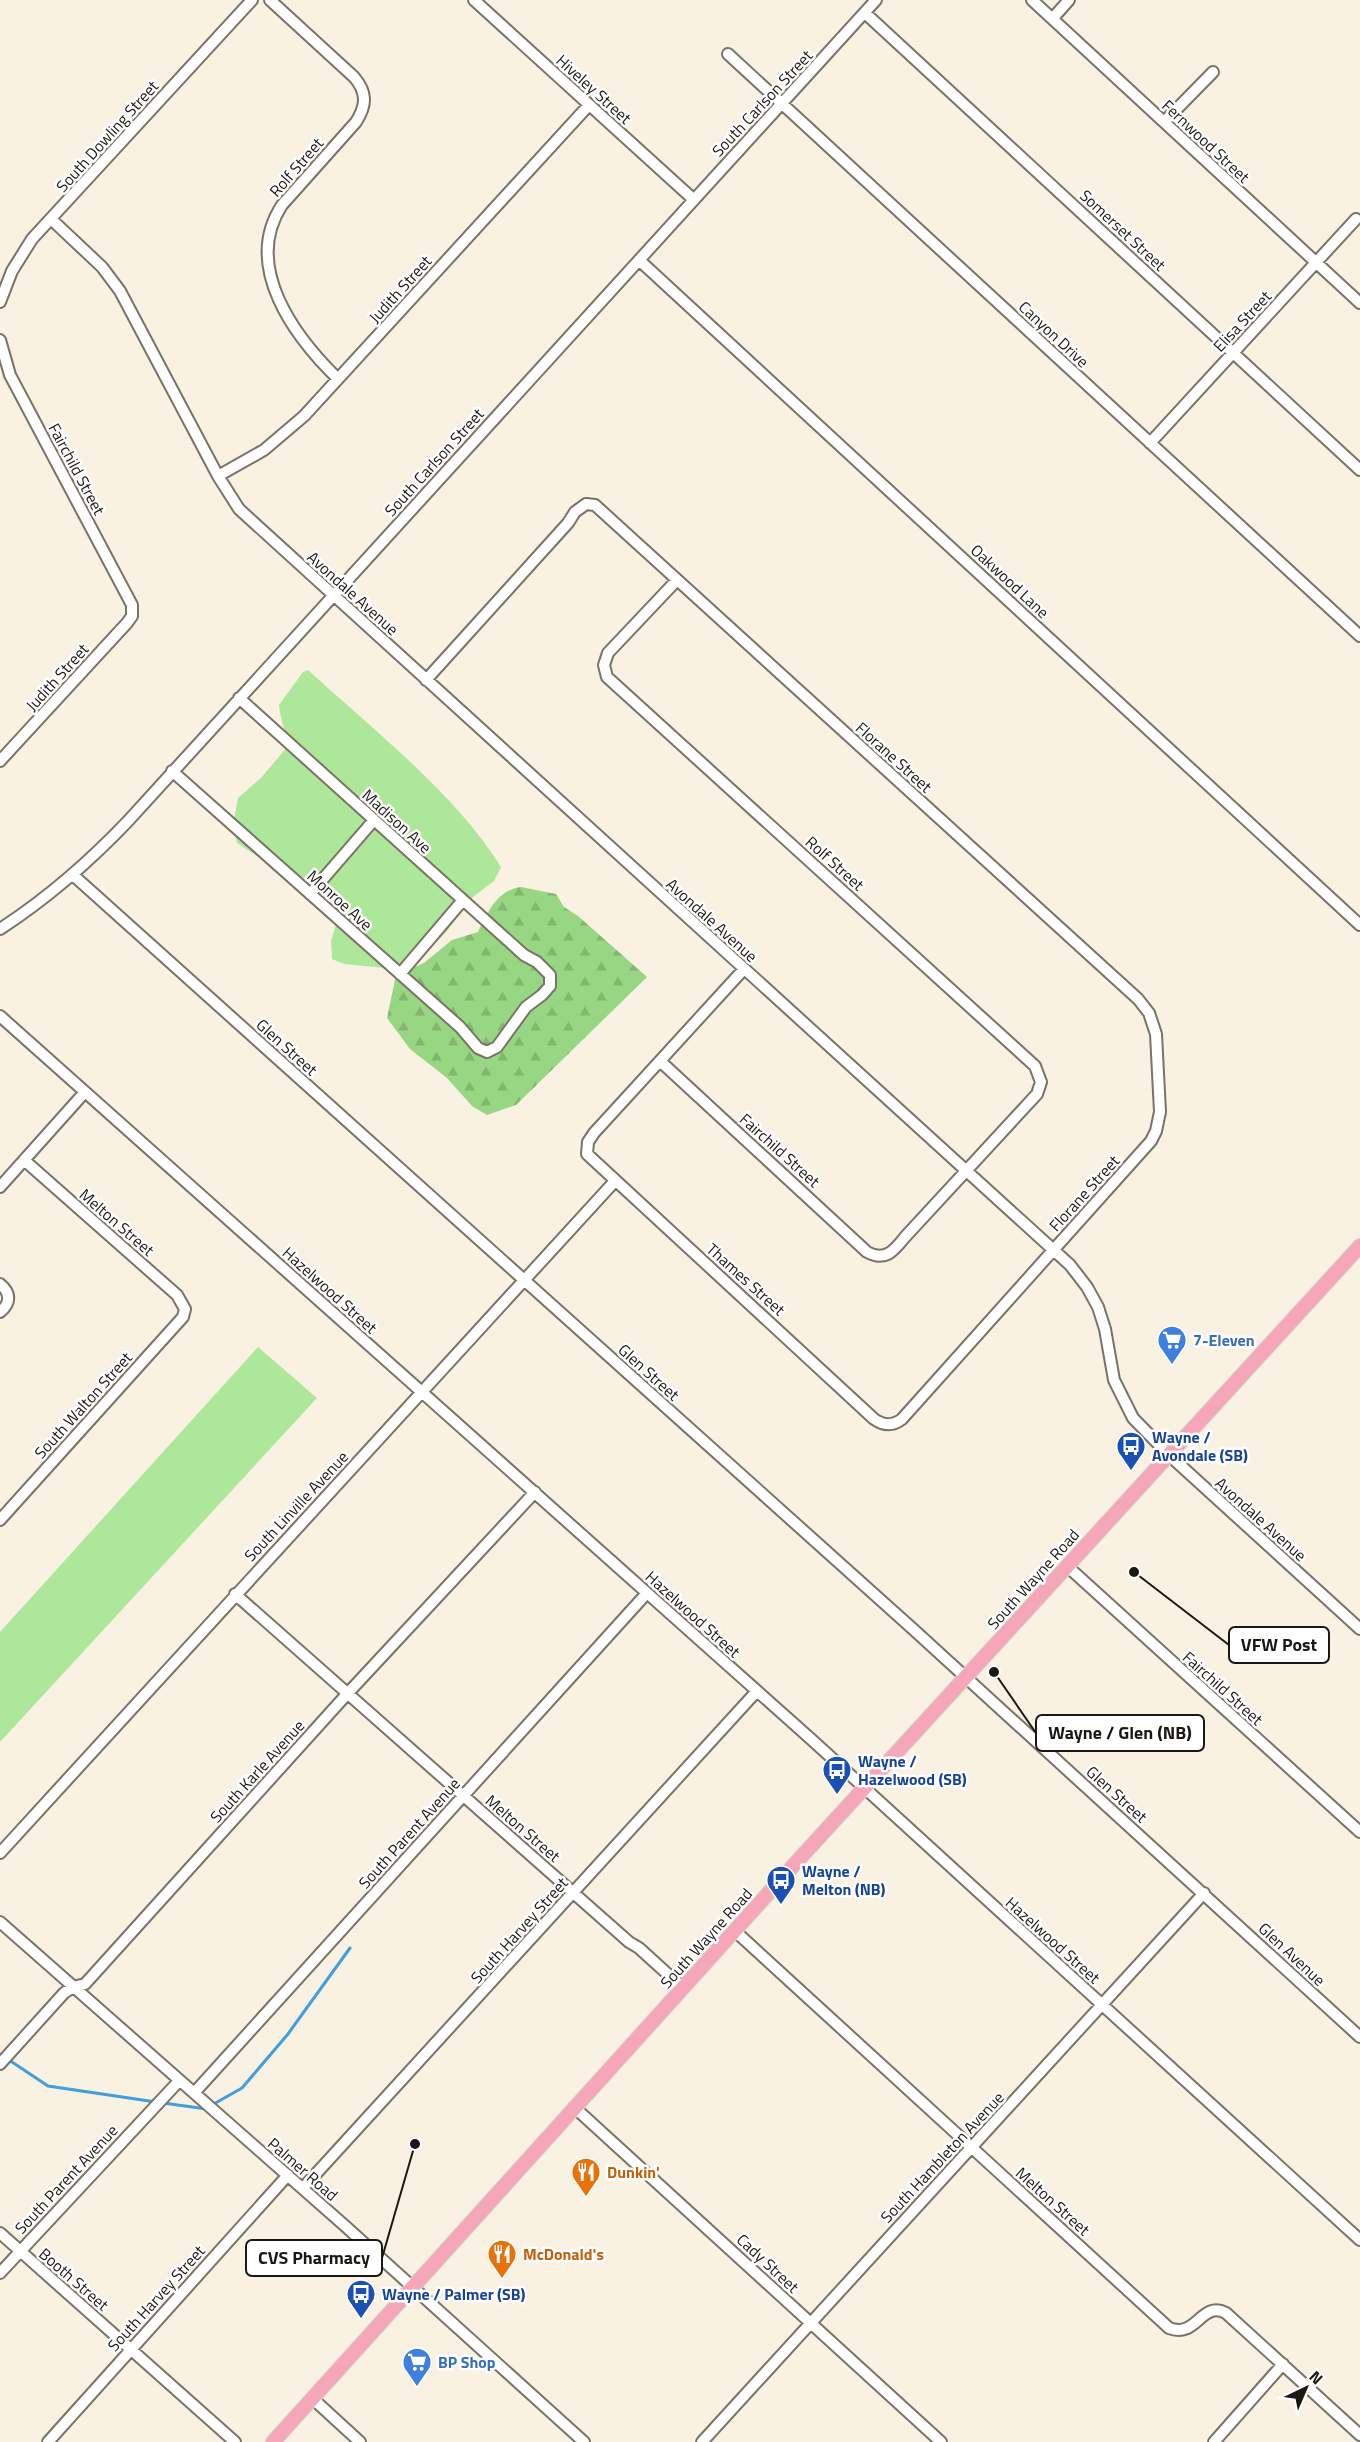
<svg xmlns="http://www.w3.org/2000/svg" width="1360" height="2442" font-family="'Titillium Web',sans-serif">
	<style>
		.green { fill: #ade79a }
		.forest { fill: url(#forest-firs) }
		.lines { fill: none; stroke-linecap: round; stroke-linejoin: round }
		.stream { stroke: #419edf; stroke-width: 3 }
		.minor-casing { stroke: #7a7366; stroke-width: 14 }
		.major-casing { stroke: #d6d5d5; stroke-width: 16 }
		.minor { stroke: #fff; stroke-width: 10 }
		.major { stroke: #f5a6b9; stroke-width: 14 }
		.labels { text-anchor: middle; stroke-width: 5; stroke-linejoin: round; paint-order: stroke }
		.street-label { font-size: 16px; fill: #1b1813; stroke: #fff }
		.shop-label { font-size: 16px; font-weight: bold; fill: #366cbe; stroke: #fff; text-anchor: start }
		.transit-label { font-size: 16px; font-weight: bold; fill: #164399; stroke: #fff; text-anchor: start }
		.food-label { font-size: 16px; font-weight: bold; fill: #c56008; stroke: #fff; text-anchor: start }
		.leader { fill: none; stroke: #1b1813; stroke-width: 2 }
		.callout-dot { fill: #1b1813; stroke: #fff; stroke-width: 2 }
		.callout { fill: #fff; stroke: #1b1813; stroke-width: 2 }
		.callout-label { font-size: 18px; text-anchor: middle; font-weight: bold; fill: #1b1813 }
	</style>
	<defs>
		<pattern id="forest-firs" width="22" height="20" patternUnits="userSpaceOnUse" patternTransform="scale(1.5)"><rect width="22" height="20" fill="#97d683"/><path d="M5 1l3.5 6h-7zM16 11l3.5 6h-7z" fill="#82b770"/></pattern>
	</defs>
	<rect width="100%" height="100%" fill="#f9f1e1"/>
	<path class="green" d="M308,670C371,728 456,794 501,867L494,881L473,897L447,931L420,959L395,969L344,964L332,959L331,941L338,918L335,898L326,888L302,877L286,871H273L266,862L237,843L233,826L238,798L261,778L288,746C286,731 280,719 279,705L303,672Z
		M258,1347L317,1398L0,1742V1632Z"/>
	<path class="forest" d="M521,887L556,894L564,907L578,916L647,977L516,1105L487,1115L472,1106L447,1078L410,1049L387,1018L396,975L424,963L452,940L478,932C488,912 497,890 521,887Z"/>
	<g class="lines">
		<path class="stream" d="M0,2054L48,2086L156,2102
			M163,2103L207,2109
			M212,2105L242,2088L288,2034L350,1948"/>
		<g class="minor-casing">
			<path id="minor" d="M270,0L354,77C367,92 367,105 356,122L282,205C242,266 294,336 338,379
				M474,0L693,199
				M1032,0L1360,303
				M865,13L1360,470
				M1053,18L1069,0
				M728,54L1360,636
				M1164,122L1213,72
				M51,219L102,267L120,291L218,476L239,509L1070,1265L1087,1287L1098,1307L1105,1329L1114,1380L1133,1418L1169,1455L1360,1629
				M639,260L1360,925
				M0,302L12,271L32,239L252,0
				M0,340L10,375L132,605V616L127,623L0,761
				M1150,443L1356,219
				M218,476L264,450L304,416L589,105
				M426,680L568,523L575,512L586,504L595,505L1138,999L1149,1013L1156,1034L1160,1112L1156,1131L1151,1141L902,1419C893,1426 884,1426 874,1419L587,1154L588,1142L594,1133L744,969
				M172,771L460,1027L478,1048L487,1052L497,1047L526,1007L542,995L550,986V975L537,962L524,955L239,698
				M73,875L914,1630L1360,2037
				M310,894L374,820
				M0,929C48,898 90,861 129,820L876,0
				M400,974L463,900
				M0,1016L812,1740L1360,2240
				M660,1061L867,1252C885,1262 894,1251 905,1237L1037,1094L1041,1082L1035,1066L607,677L604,665L608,653L677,580
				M0,1187L85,1092
				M0,1284C11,1293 11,1303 0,1312
				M0,1520L183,1317L185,1309L177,1295L24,1160
				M1067,1566L1360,1832
				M235,1594L629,1942L639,1948L683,1988
				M0,1853L615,1181
				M0,1922L344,2225L584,2442
				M735,1931L1169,2328C1197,2339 1201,2300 1226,2313L1360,2435
				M0,2064L64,1993L73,1987L85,1984L348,1693L535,1492
				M194,2093L647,1593
				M574,2107L941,2442
				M303,2188L757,1691
				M0,2233L235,2442
				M0,2273L179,2081
				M312,2398L360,2442
				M48,2442L288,2175
				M702,2442L1204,1893
				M1214,2442L1283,2364"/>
		</g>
		<g class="major-casing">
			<path id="major" d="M273,2442L802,1856L1360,1246"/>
		</g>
		<use href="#minor" class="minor"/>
		<use href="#major" class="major"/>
	</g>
	<defs>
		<g id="supermarket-pin" transform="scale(1.5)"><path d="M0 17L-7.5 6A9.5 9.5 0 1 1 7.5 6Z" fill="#3f7fe0" stroke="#fff"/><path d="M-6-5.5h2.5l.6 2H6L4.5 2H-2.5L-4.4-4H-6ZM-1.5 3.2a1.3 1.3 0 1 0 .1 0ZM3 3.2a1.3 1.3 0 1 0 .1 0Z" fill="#fff"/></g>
		<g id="bus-pin" transform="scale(1.5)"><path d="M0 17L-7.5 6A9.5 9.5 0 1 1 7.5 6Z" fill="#1a4fb4" stroke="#fff"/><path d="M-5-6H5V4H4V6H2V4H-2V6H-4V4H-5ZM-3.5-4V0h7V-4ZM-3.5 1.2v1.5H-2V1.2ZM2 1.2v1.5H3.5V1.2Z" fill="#fff"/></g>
		<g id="restaurant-pin" transform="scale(1.5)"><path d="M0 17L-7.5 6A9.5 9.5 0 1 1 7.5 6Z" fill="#e8710a" stroke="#fff"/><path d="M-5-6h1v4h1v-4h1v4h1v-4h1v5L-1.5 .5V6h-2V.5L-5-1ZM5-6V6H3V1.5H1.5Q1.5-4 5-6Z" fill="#fff"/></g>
	</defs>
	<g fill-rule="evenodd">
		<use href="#supermarket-pin" x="1172" y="1340"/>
		<use href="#bus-pin" x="1131" y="1446"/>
		<use href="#bus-pin" x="837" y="1770"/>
		<use href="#bus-pin" x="781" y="1880"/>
		<use href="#restaurant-pin" x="586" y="2172"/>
		<use href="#restaurant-pin" x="502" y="2254"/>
		<use href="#bus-pin" x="361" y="2294"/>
		<use href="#supermarket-pin" x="417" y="2362"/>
	</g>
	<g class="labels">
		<g class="street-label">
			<text transform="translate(594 89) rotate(42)" y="6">Hiveley Street</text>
			<text transform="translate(762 103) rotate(-47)" y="6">South Carlson Street</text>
			<text transform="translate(107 136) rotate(-48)" y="6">South Dowling Street</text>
			<text transform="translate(1206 141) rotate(43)" y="6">Fernwood Street</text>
			<text transform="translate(296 167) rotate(-49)" y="6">Rolf Street</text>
			<text transform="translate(1123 230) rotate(43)" y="6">Somerset Street</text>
			<text transform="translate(400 289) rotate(-48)" y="6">Judith Street</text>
			<text transform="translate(1242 321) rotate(-47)" y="6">Elisa Street</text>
			<text transform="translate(1054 334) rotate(43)" y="6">Canyon Drive</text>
			<text transform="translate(434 462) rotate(-48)" y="6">South Carlson Street</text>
			<text transform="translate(77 469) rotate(62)" y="6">Fairchild Street</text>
			<text transform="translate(1010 581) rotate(43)" y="6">Oakwood Lane</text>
			<text transform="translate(353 593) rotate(42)" y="6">Avondale Avenue</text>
			<text transform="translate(57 677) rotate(-48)" y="6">Judith Street</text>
			<text transform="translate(894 757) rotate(42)" y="6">Florane Street</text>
			<text transform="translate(397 821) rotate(42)" y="6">Madison Ave</text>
			<text transform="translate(835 863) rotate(42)" y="6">Rolf Street</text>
			<text transform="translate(340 900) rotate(42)" y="6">Monroe Ave</text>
			<text transform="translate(712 920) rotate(42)" y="6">Avondale Avenue</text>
			<text transform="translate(287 1047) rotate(42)" y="6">Glen Street</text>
			<text transform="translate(780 1150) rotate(42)" y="6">Fairchild Street</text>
			<text transform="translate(1084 1193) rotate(-48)" y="6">Florane Street</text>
			<text transform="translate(117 1222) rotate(41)" y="6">Melton Street</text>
			<text transform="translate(746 1279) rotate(42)" y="6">Thames Street</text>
			<text transform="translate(330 1290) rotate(42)" y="6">Hazelwood Street</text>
			<text transform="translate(649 1372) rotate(42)" y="6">Glen Street</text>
			<text transform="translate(83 1405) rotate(-48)" y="6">South Walton Street</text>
			<text transform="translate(296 1506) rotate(-47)" y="6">South Linville Avenue</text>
			<text transform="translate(1261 1519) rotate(42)" y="6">Avondale Avenue</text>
			<text transform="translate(1033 1579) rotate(-48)" y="6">South Wayne Road</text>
			<text transform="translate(693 1614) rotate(42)" y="6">Hazelwood Street</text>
			<text transform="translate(1223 1688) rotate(42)" y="6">Fairchild Street</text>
			<text transform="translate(257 1771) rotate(-48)" y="6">South Karle Avenue</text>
			<text transform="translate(1117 1794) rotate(42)" y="6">Glen Street</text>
			<text transform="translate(523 1828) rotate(41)" y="6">Melton Street</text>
			<text transform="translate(409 1833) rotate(-48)" y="6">South Parent Avenue</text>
			<text transform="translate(519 1930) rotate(-48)" y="6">South Harvey Street</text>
			<text transform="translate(706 1938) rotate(-48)" y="6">South Wayne Road</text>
			<text transform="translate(1053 1940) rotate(42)" y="6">Hazelwood Street</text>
			<text transform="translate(1292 1954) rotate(43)" y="6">Glen Avenue</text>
			<text transform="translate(942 2157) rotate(-47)" y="6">South Hambleton Avenue</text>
			<text transform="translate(303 2169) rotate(41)" y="6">Palmer Road</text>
			<text transform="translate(66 2179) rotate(-47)" y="6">South Parent Avenue</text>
			<text transform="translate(1053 2201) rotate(42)" y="6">Melton Street</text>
			<text transform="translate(768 2263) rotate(43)" y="6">Cady Street</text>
			<text transform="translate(74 2279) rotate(41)" y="6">Booth Street</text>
			<text transform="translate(156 2298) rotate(-48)" y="6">South Harvey Street</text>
		</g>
		<g class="shop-label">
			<text x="1193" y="1346">7-Eleven</text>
			<text x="438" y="2368">BP Shop</text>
		</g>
		<g class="transit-label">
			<text x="1152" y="1443">Wayne /<tspan x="1152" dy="18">Avondale (SB)</tspan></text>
			<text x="858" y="1767">Wayne /<tspan x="858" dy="18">Hazelwood (SB)</tspan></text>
			<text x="802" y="1877">Wayne /<tspan x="802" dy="18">Melton (NB)</tspan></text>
			<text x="382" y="2300">Wayne / Palmer (SB)</text>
		</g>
		<g class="food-label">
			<text x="607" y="2178">Dunkin'</text>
			<text x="523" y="2260">McDonald's</text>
		</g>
	</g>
	<path class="leader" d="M1134 1572L1229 1645M994 1672L1036 1733M415 2144L382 2258"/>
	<g class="callout-dot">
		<circle cx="1134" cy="1572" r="6"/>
		<circle cx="994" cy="1672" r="6"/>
		<circle cx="415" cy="2144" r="6"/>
	</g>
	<g class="callout">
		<rect x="1229" y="1627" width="100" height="36" rx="6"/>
		<rect x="1036" y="1715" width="168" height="36" rx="6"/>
		<rect x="246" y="2240" width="136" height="36" rx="6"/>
	</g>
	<g class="callout-label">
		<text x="1279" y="1651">VFW Post</text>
		<text x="1120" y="1739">Wayne / Glen (NB)</text>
		<text x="314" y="2264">CVS Pharmacy</text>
	</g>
	<g transform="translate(1306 2388) rotate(44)" stroke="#ffffff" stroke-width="4.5" paint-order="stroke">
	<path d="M0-4.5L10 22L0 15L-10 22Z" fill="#1b1813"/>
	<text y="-9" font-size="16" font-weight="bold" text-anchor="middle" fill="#1b1813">N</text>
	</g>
</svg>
